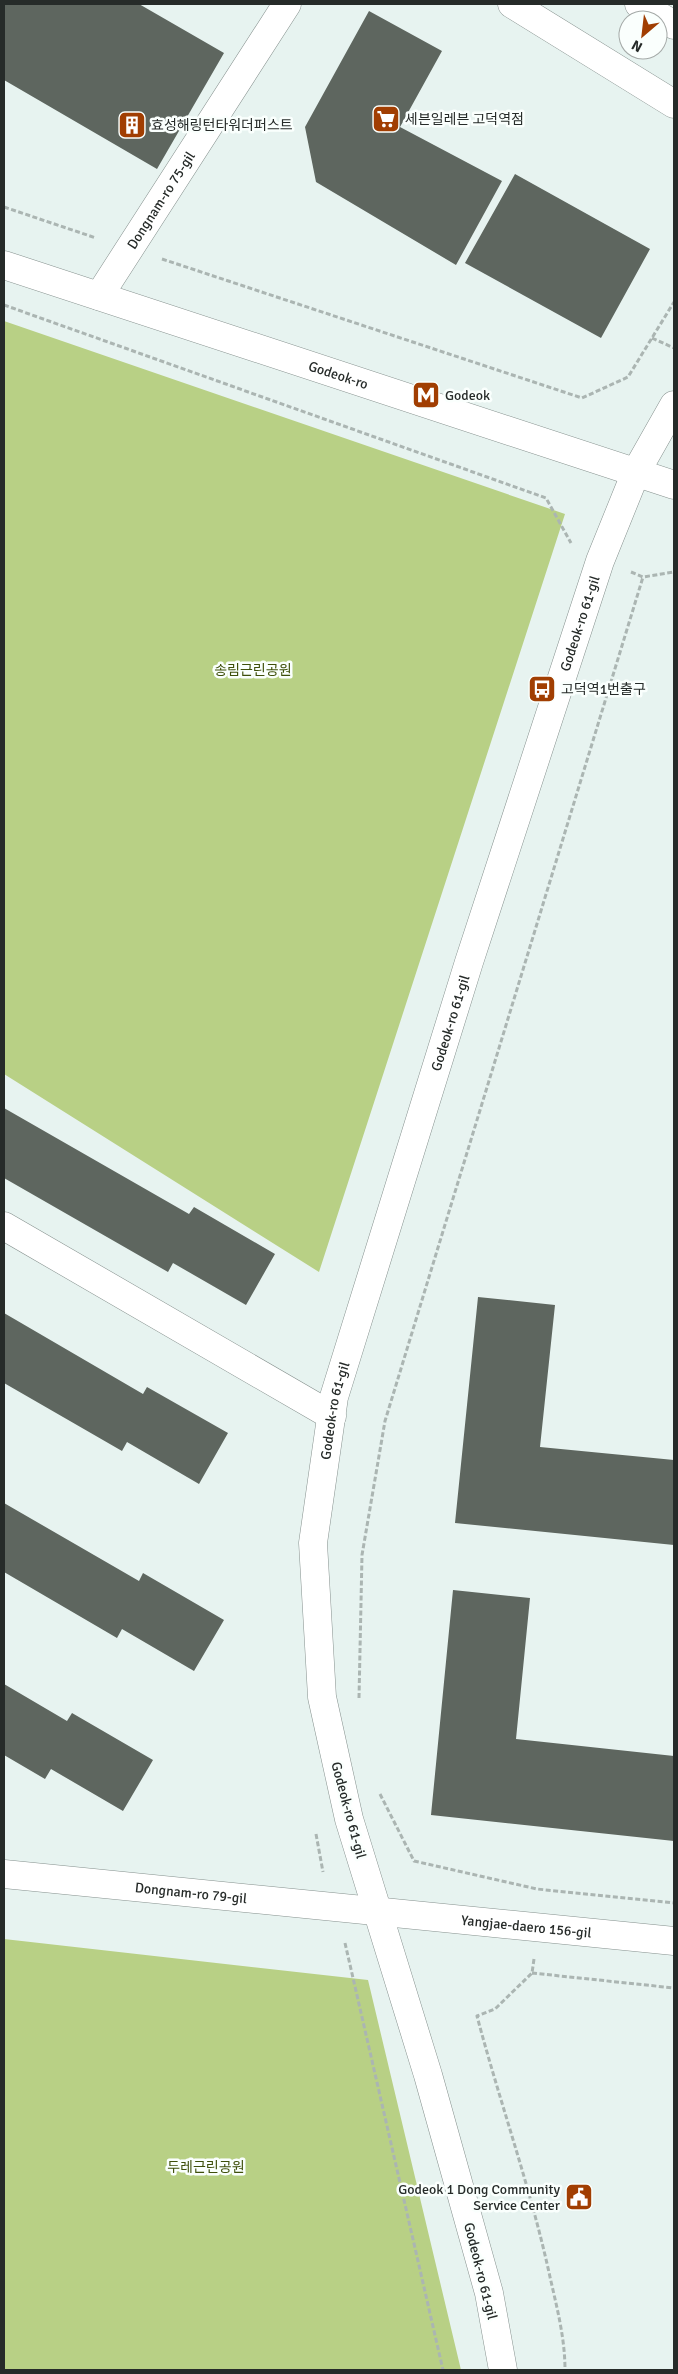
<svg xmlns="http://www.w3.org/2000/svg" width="678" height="2374" font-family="Signika,'Noto Sans KR',sans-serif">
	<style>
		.green { fill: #b8d085 }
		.building { fill: #5e665f }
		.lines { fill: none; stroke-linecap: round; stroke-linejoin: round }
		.minor-casing { stroke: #86918e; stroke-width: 29 }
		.major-casing { stroke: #86918e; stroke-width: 29 }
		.path { stroke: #abb5b2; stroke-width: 3; stroke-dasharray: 5 2.5; stroke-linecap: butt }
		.minor { stroke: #fff; stroke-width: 28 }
		.major { stroke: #fff; stroke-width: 28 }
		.labels { text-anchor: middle; stroke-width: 5; stroke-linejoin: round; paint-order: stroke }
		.poi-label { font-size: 14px; fill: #262b29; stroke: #fafffd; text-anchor: start }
		.street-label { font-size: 14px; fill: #262b29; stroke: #fafffd }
		.park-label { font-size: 14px; fill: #3e4f0a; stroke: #fafffd }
	</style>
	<rect width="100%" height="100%" fill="#e7f3f0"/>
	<path class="green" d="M4,321L565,514L319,1272L4,1074Z
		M4,1939L368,1980L461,2370H4Z"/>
	<path class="building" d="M5,4H139L224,53L157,169L4,80Z
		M369,11L442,51L400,127L502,181L456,265L316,182L305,127Z
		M515,174L650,249L601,338L465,263Z
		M4,1108L189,1214L194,1207L275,1254L246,1305L173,1263L168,1272L4,1178Z
		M478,1297L555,1305L540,1447L674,1460V1545L455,1523Z
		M4,1313L143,1394L147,1387L228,1433L199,1484L127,1442L122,1451L4,1383Z
		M4,1503L139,1581L143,1573L224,1620L194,1671L122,1629L117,1638L4,1572Z
		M453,1590L530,1598L516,1739L674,1756V1841L431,1815Z
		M4,1684L67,1721L72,1713L153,1760L123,1811L51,1769L45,1779L4,1755Z"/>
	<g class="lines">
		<g class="minor-casing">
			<g id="minor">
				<path d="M512,4L674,104"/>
				<path d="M639,4L674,25"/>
				<path id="s1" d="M99,296L287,4"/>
				<path d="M4,1226L332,1416"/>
				<path id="s2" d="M4,1874L674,1941"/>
				<path id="s3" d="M503,2370L489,2293L428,2075L349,1819L322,1697L313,1543L334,1397L469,962L600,561L636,472L674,405"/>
			</g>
		</g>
		<g class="major-casing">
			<g id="major">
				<path id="s4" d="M4,265L674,485"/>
			</g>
		</g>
		<path class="path" d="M4,207L96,238
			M162,259L582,398L628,377L674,302
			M4,305L546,498L571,543
			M652,338L674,348
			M631,572L643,577L674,572
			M359,1698L362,1555L385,1421L643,577
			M380,1794L414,1861L537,1889L674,1903
			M316,1834L323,1872
			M345,1943L443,2370
			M534,1959L532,1973L495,2009L477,2016C500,2103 531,2189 550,2277C557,2308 565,2338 565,2370
			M532,1973L674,1988"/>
		<use href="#minor" class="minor"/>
		<use href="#major" class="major"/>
	</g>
	<defs>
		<g id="supermarket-square" transform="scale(1.4375)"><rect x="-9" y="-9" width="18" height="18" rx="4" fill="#a13e02" stroke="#fafffd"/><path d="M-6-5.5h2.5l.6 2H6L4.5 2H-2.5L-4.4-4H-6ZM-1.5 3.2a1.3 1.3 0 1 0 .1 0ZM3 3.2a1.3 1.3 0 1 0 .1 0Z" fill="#fff"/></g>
		<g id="building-square" transform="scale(1.4375)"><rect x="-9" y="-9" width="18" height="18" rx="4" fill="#a13e02" stroke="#fafffd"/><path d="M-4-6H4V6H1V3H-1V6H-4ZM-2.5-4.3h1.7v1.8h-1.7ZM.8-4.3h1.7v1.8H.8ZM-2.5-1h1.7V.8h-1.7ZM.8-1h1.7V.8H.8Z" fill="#fff"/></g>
		<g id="metro-square" transform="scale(1.4375)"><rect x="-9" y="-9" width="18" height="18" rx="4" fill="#a13e02" stroke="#fafffd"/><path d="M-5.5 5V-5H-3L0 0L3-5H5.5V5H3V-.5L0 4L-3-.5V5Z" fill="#fff"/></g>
		<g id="bus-square" transform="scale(1.4375)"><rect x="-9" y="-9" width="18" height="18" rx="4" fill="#a13e02" stroke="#fafffd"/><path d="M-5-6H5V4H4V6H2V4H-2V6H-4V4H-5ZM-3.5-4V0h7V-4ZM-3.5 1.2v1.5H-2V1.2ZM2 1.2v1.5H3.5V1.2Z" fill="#fff"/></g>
		<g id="civic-square" transform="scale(1.4375)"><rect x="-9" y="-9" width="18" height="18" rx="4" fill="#a13e02" stroke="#fafffd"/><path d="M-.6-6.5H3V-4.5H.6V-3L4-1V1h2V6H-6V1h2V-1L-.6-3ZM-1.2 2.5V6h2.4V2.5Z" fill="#fff"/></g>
	</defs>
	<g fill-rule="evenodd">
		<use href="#supermarket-square" x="386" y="119"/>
		<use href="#building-square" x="132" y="125"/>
		<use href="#metro-square" x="426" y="395"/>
		<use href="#bus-square" x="542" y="689"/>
		<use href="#civic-square" x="579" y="2197"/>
	</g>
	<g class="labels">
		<g class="poi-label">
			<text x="405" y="124">세븐일레븐 고덕역점</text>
			<text x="151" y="130">효성해링턴타워더퍼스트</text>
			<text x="445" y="400">Godeok</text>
			<text x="561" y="694">고덕역1번출구</text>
			<text x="560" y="2194" text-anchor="end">Godeok 1 Dong Community<tspan x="560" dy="16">Service Center</tspan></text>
		</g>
		<g class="street-label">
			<text dy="5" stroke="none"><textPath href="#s1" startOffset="114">Dongnam-ro 75-gil</textPath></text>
			<text dy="5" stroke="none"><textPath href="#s4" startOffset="352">Godeok-ro</textPath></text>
			<text dy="5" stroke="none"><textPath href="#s3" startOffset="1811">Godeok-ro 61-gil</textPath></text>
			<text dy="5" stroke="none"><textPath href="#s3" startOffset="1391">Godeok-ro 61-gil</textPath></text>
			<text dy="5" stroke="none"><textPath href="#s3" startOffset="986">Godeok-ro 61-gil</textPath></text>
			<text transform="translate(349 1810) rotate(75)" y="5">Godeok-ro 61-gil</text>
			<text dy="5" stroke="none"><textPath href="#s2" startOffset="188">Dongnam-ro 79-gil</textPath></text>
			<text dy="5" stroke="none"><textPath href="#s2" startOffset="525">Yangjae-daero 156-gil</textPath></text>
			<text transform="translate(481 2271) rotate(76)" y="5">Godeok-ro 61-gil</text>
		</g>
		<g class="park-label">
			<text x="253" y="675">송림근린공원</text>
			<text x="206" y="2172">두레근린공원</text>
		</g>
	</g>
	<rect width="678" height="2374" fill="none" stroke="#262b29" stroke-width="10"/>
	<g transform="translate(643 35) rotate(208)"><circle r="24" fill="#fafffd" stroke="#a5aaa8"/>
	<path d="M0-4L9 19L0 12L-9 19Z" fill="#a13e02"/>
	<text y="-8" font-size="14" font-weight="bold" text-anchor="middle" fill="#262b29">N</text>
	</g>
</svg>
